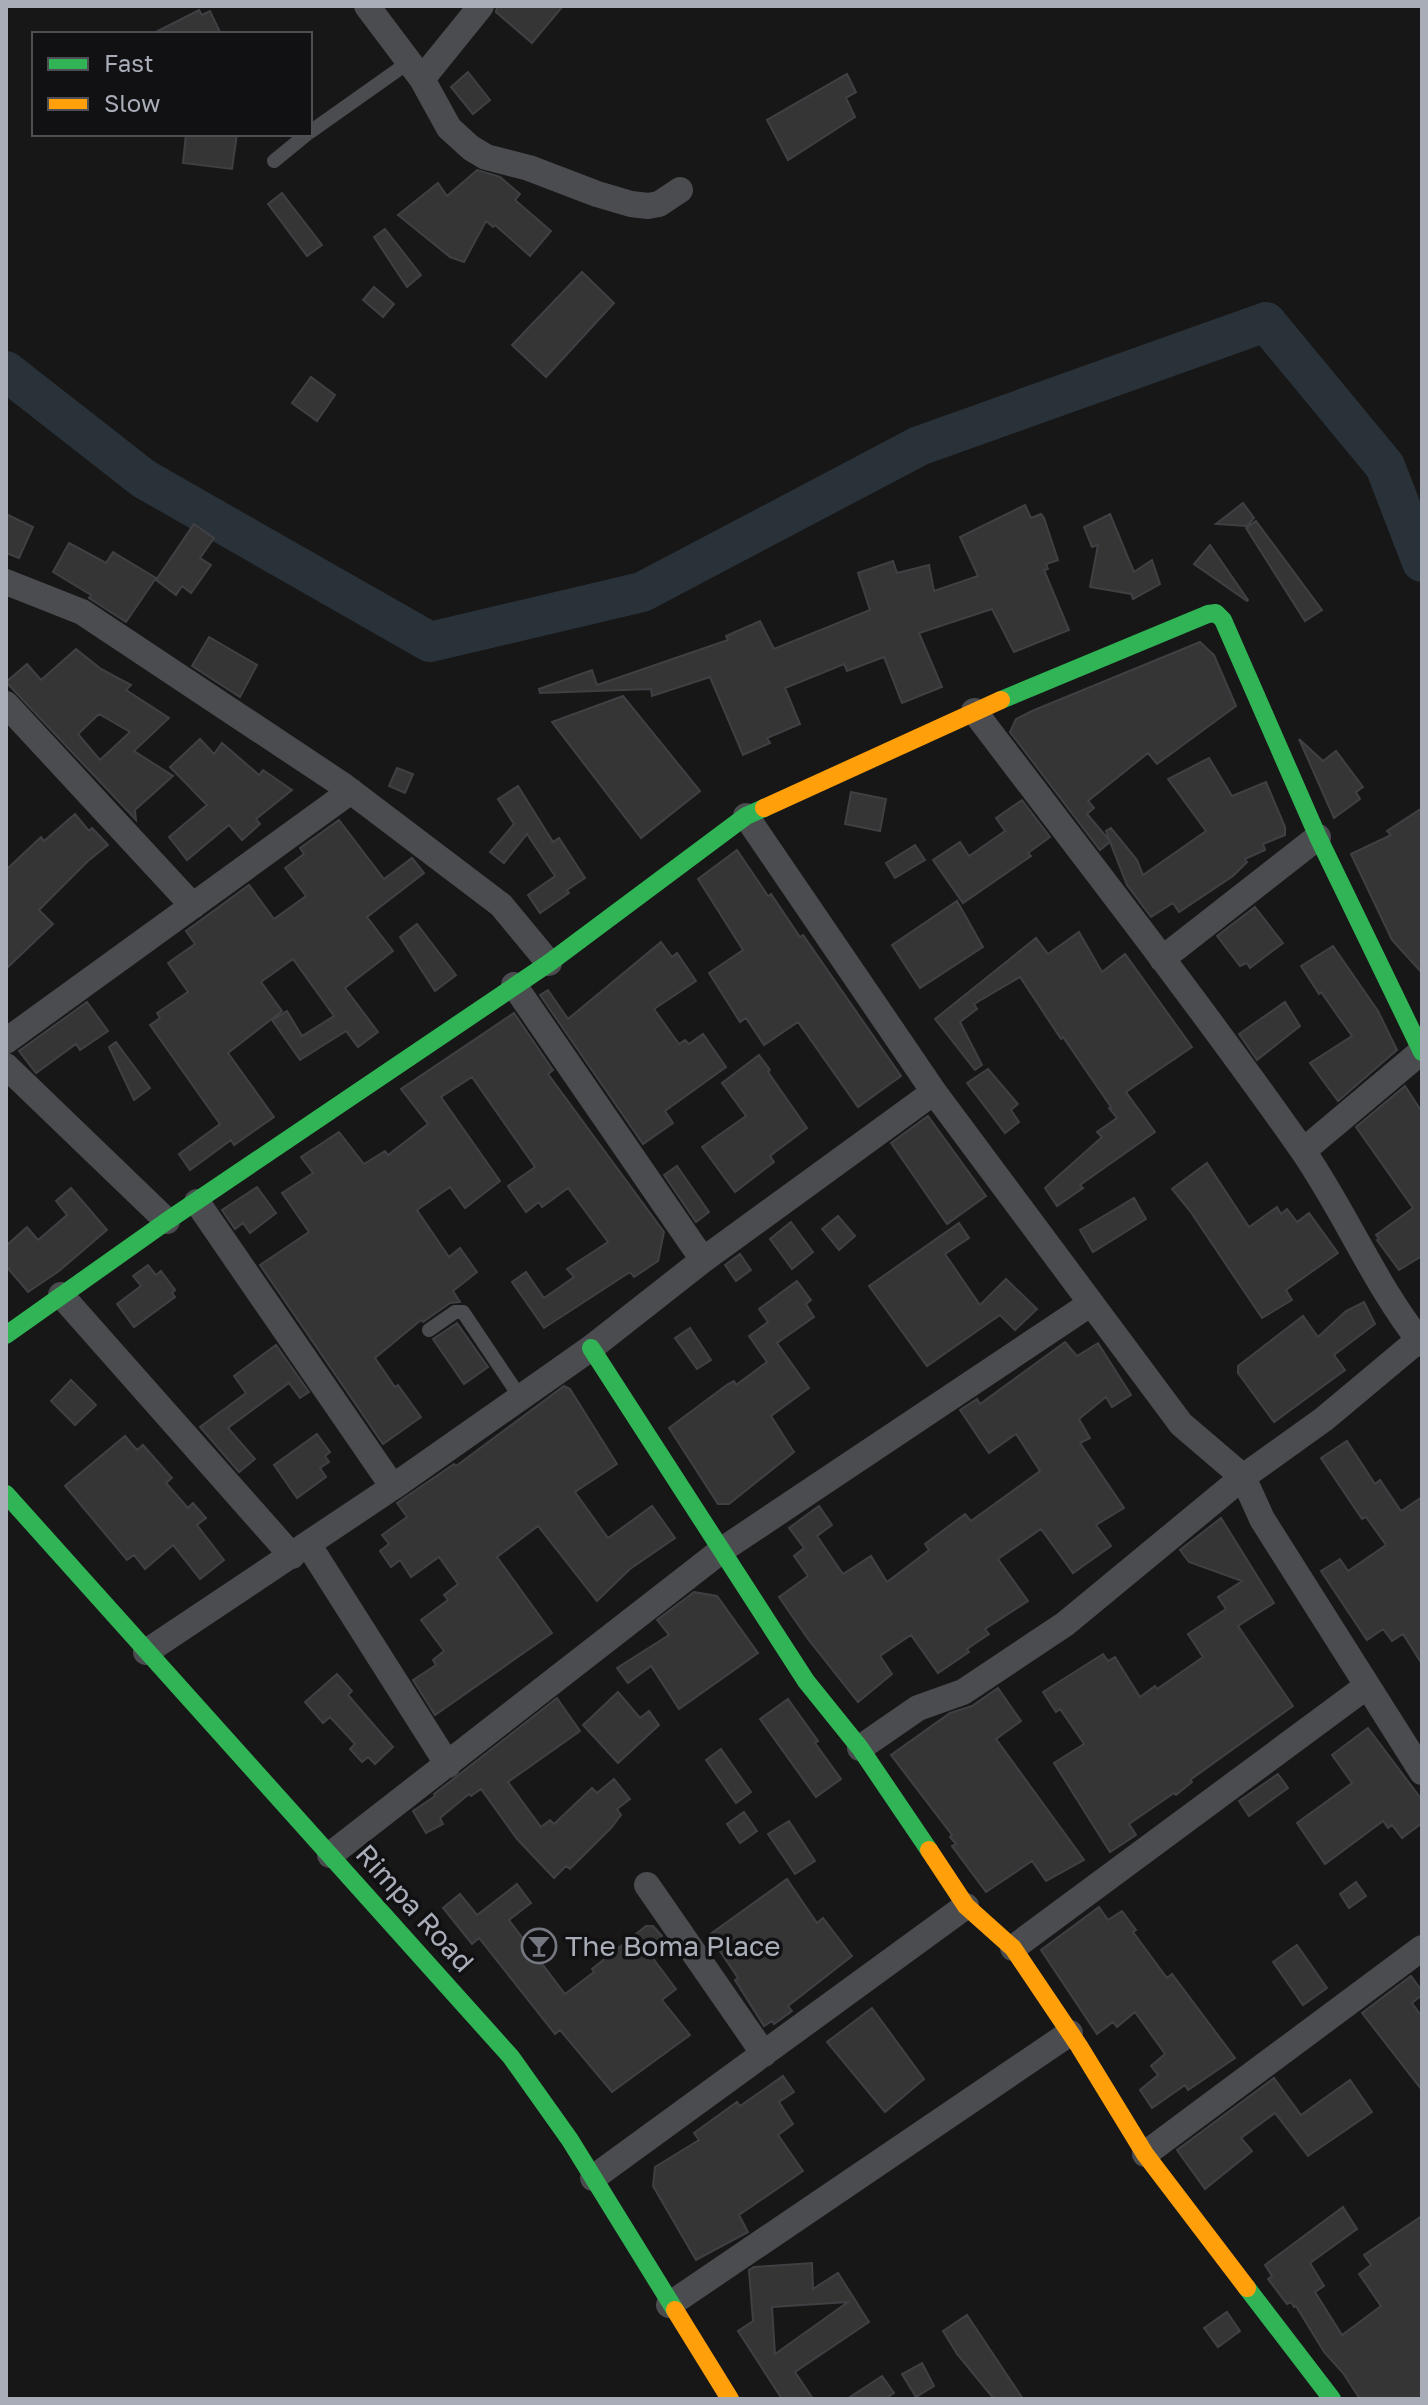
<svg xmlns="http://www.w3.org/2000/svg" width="1428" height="2405" font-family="'Golos Text',sans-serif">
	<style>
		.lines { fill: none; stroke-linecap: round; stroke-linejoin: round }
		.river { stroke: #2a3239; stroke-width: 40 }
		.building { fill: #353536; stroke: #3f4043; stroke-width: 2; fill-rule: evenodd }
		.lane { stroke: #4b4c50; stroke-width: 14 }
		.street { stroke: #4b4c50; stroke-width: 26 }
		.fast { stroke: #30b455; stroke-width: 18 }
		.slow { stroke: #ff9f0a; stroke-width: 18 }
		.labels { text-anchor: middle; stroke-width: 7; stroke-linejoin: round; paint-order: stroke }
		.street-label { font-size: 28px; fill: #a8adb8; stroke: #111113 }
		.poi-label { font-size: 28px; fill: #a8adb8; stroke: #111113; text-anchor: start }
	</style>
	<rect width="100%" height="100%" fill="#171717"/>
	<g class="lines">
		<path class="river" d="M6,371L144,479L430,642L642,592L919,446L1266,322L1385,466L1422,562"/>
	</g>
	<path class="building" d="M497,6H563L532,43L496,12Z
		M199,10L202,15L210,11L221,34H152Z
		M468,72L490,100L473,114L451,87Z
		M847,74L856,92L846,98L855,117L788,160L767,120Z
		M186,134H237L232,169L183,163Z
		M477,170L500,177L520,194L515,200L551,231L530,256L495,225L493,227L486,221L464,262L450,257L398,215L438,183L447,196Z
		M282,193L322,245L307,256L268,204Z
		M385,229L421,275L407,287L374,237Z
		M582,272L614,303L546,377L512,345Z
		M374,287L394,304L383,317L363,300Z
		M311,377L335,395L317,421L292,403Z
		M1243,503L1254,518L1247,526L1216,524Z
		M1025,505L1031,518L1041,514L1044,518L1058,560L1046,564L1048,569L1044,570L1069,630L1014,652L992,609L919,633L942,687L902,703L884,657L847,671L844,664L785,688L800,724L767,738L770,743L743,755L710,677L652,696L651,689L540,693L539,689L592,670L597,685L728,640L726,636L760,621L774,649L870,610L858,573L893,561L897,573L929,565L934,591L978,576L960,537Z
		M6,514L33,527L19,558L6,553Z
		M1110,514L1134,572L1152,560L1160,584L1133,599L1131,594L1090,587L1098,545L1092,547L1084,527Z
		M1256,521L1322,610L1305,621L1246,528Z
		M194,524L214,538L200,558L211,565L191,593L182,586L176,595L156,580Z
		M69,543L106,563L113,552L156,578L126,622L89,598L91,595L53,572Z
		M1210,545L1248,600L1247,601L1194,564Z
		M209,637L257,665L240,697L192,666Z
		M1200,642L1214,655L1236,706L1157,764L1148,753L1088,801L1094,808L1087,814L1110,841L1106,831L1111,828L1137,860L1143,875L1206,831L1168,779L1209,758L1232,796L1266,782L1285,827V835L1263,844L1265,850L1245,859L1247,862L1233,876L1179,912L1173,903L1151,917L1127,885L1110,842L1100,850L1010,732L1016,719L1032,711Z
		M76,649L101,669L131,685L126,690L169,718L134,751L173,776L135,810L136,820L6,682L27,664L41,680ZM99,714L130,732L100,760L78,734Z
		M623,696L700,791L641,838L552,722Z
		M200,739L214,754L222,743L259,775L263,770L292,790L256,819L260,824L242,840L229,825L187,860L169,837L207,805L170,767Z
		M1299,739L1323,761L1336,751L1363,787L1356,792L1360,799L1334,818Z
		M397,768L413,774L405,793L389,786Z
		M518,786L553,842L559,838L585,878L567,890L569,893L540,913L528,895L555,876L527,834L504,863L490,852L514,824L498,799Z
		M851,792L886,799L880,831L845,824Z
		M1022,800L1050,837L1028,853L1031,856L963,903L933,860L960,842L969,856L1005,831L996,818Z
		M1422,808V973L1392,940L1351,854L1391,835L1387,831Z
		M75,814L89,831L92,828L108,845L88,861L39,910L53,924L6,969V870L41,837L44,841Z
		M339,820L384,879L412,858L424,873L367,917L393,951L345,988L378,1032L358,1047L346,1031L300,1060L272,1020L287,1011L302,1036L334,1016L293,959L261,982L282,1011L228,1053L274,1117L234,1145L231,1140L190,1170L179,1154L220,1124L150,1025L160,1018L157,1013L188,992L168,963L195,944L186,931L249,885L274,919L306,896L285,868L304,854L300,848Z
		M915,845L925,860L895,878L886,863Z
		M737,850L768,896L771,894L800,937L803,935L901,1076L858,1107L798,1022L764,1045L746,1018L740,1022L709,973L743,950L698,879Z
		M957,901L983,947L920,988L892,945Z
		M1255,907L1283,943L1250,968L1247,963L1240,966L1217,936Z
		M417,924L456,975L435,991L400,937Z
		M1079,932L1102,972L1125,954L1192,1047L1126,1092L1155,1132L1080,1185L1083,1188L1057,1206L1045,1188L1102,1137L1097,1132L1117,1118L1109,1108L1111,1107L1063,1037L1061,1039L1020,977L974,1004L977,1009L960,1022L982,1065L975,1070L935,1019L1036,938L1048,954Z
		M661,942L672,957L677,953L696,981L654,1009L679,1044L685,1040L689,1044L703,1034L726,1067L665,1111L673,1123L643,1144L540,995L548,990L568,1019Z
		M1333,946L1378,1011L1397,1050L1338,1101L1310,1063L1352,1036L1321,992L1319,994L1301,966Z
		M87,1002L108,1031L80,1050L76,1044L36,1073L19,1051Z
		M1285,1002L1300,1026L1257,1060L1239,1034Z
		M514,1013L553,1070L548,1074L664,1232L658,1261L634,1277L630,1272L544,1328L512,1282L526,1272L544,1298L574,1277L567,1269L608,1242L568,1188L542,1207L539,1202L526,1212L508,1186L535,1167L472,1077L441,1097L500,1181L465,1208L450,1187L417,1210L449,1257L460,1248L477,1272L453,1291L460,1302L450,1303L423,1322L421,1320L375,1358L395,1387L398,1385L421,1417L383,1444L260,1265L309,1232L282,1193L313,1173L301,1157L339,1132L364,1164L385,1151L388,1155L428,1124L401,1089Z
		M116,1042L150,1088L134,1100L109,1047Z
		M759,1055L770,1070L768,1072L807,1128L770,1156L774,1162L735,1192L702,1147L746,1116L722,1083Z
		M988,1069L1018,1104L1011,1110L1019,1122L1005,1133L967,1083Z
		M1405,1086L1422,1112V1256L1399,1270L1377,1240L1379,1239L1376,1235L1413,1208L1356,1127Z
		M928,1116L986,1196L947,1224L891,1143Z
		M1207,1163L1249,1227L1277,1207L1281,1214L1287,1209L1297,1222L1309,1213L1338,1253L1286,1290L1292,1300L1262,1318L1190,1211L1172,1189Z
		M677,1166L709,1212L696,1222L664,1175Z
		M257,1187L276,1213L250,1233L243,1223L235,1229L222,1210Z
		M71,1188L107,1230L59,1271L28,1292L6,1266V1246L27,1227L38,1240L67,1215L56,1201Z
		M1134,1198L1146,1219L1093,1252L1080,1230Z
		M838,1216L855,1236L839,1250L822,1229Z
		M791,1222L813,1252L792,1269L770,1239Z
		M959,1223L969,1238L945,1254L980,1305L1006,1279L1037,1309L1015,1330L1000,1315L927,1366L869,1286Z
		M740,1254L751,1270L736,1281L725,1265Z
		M148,1265L156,1275L161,1271L175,1290L172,1293L175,1297L134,1327L117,1304L141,1286L133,1276Z
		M797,1281L811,1300L806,1304L814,1317L777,1343L809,1388L771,1416L794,1452L729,1504H718L669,1428L728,1384L734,1381L736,1385L767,1362L749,1336L768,1322L759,1309Z
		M1364,1302L1375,1324L1334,1355L1345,1370L1274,1422L1238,1373V1366L1303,1316L1318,1337L1346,1311Z
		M457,1323L488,1367L464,1384L433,1339Z
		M690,1328L711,1360L697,1369L675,1338Z
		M1065,1342L1077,1356L1098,1343L1131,1395L1112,1407L1106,1397L1079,1419L1090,1438L1080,1443L1124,1508L1096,1525L1111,1546L1073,1573L1041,1529L998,1559L1028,1601L985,1629L989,1634L967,1649L969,1652L938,1673L911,1635L880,1656L892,1674L858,1702L808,1639L779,1597L808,1576L794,1556L804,1548L789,1528L819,1506L832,1525L817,1536L843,1574L871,1556L887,1582L929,1550L925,1544L965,1514L971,1521L1040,1471L1016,1434L989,1453L960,1410L977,1399L980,1404Z
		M276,1345L309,1392L300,1398L289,1383L228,1428L255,1459L239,1472L200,1427L246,1393L234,1376Z
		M71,1380L96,1405L75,1425L51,1401Z
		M564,1386L570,1389L617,1464L575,1492L608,1538L652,1506L675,1538L630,1569L597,1601L538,1526L497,1557L552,1633L435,1715L413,1680L436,1665L433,1660L444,1651L421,1620L448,1600L444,1595L458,1584L439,1557L411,1577L400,1560L391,1567L380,1551L389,1544L382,1535L407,1517L397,1503L454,1464L456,1466Z
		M317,1434L330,1452L325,1456L329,1462L320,1468L326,1477L297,1498L274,1465Z
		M125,1436L137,1450L143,1445L172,1478L166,1483L188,1508L193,1503L206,1518L197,1525L224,1560L200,1579L173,1545L145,1569L134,1555L127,1560L65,1486Z
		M1347,1441L1375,1484L1380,1480L1401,1511L1422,1497V1664L1403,1634L1392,1641L1383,1629L1367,1640L1321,1571L1340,1559L1348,1571L1386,1545L1366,1517L1362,1519L1321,1458Z
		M1221,1518L1274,1603L1238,1626L1293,1706L1190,1780L1192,1782L1176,1795L1174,1793L1129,1824L1136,1835L1110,1852L1054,1763L1084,1744L1060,1709L1056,1712L1043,1692L1103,1654L1108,1661L1115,1657L1140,1697L1155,1686L1157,1689L1203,1657L1188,1634L1226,1609L1218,1597L1242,1581L1189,1562L1180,1550Z
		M694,1592L717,1596L758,1653L679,1709L651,1666L628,1683L617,1668L669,1635L657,1620Z
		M337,1674L352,1691L348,1695L393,1747L375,1764L368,1757L362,1762L350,1749L355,1744L330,1717L323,1723L305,1702Z
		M998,1688L1021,1721L996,1739L1084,1860L1046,1881L1032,1861L986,1892L952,1846L956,1844L950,1837L952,1835L891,1755L950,1713L972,1706Z
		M618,1692L640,1718L649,1711L659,1725L618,1763L583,1725Z
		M557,1698L580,1731L508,1782L541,1827L550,1820L554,1824L592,1788L597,1793L614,1779L630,1799L617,1809L621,1815L611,1828L570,1869L566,1866L554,1878L517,1839L481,1789L471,1796L469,1794L440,1818L443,1824L426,1833L413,1811L435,1796L434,1794Z
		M788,1699L818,1741L815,1743L841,1779L816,1797L760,1719Z
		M1368,1728L1422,1800V1823L1402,1838L1392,1825L1388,1828L1383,1821L1325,1864L1297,1823L1352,1783L1332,1755Z
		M721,1749L751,1792L736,1803L706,1760Z
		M1278,1774L1288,1788L1249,1816L1239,1801Z
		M744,1812L757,1831L740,1843L727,1824Z
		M789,1821L815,1861L795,1874L768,1834Z
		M787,1879L817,1923L823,1918L852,1956L788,2006L792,2011L774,2024L772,2021L764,2026L735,1980L738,1978L709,1935Z
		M1356,1882L1366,1896L1349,1908L1340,1894Z
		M517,1884L531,1903L509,1920L565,1994L594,1972L592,1969L646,1926H653L662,1936L646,1949L676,1989L662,2000L690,2035L612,2092L560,2030L555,2034L479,1938L472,1944L443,1908L460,1894L477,1915Z
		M1099,1907L1108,1920L1122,1911L1136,1930L1133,1932L1167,1978L1172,1974L1235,2058L1188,2090L1185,2085L1152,2108L1140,2090L1158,2075L1151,2066L1165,2054L1135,2012L1117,2027L1113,2022L1097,2034L1041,1950Z
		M1297,1945L1327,1988L1303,2005L1273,1962Z
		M1411,1976L1422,1991V1995L1412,2003L1422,2017V2090L1362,2013Z
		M872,2008L924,2079L885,2112L827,2042Z
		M783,2076L794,2092L779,2102L793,2124L778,2135L803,2171L739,2215L748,2232L696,2260L653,2186L655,2167L699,2140L694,2133L737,2102L740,2106Z
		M1274,2078L1301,2115L1350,2080L1372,2112L1308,2156L1275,2113L1241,2138L1252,2151L1205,2189L1177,2150Z
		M1343,2207L1357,2229L1310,2263L1324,2286L1315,2292L1342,2335L1381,2306L1359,2274L1371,2265L1364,2255L1422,2216V2399H1360L1343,2373L1324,2352L1296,2306L1294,2307L1291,2302L1287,2304L1268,2279L1272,2276L1265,2265Z
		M812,2263L813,2289L838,2273L869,2322L795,2372L813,2399H782L738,2331L753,2321L749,2270L754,2267ZM848,2302L775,2354L772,2307Z
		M1227,2312L1240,2331L1218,2347L1204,2328Z
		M967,2315L1023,2399H994L957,2354L943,2331Z
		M922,2363L934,2386L916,2397L902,2374Z
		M882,2376L894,2393L885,2399H847Z"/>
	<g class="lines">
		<path class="lane" d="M310,132L409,62
			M274,161L307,134
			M429,1330L455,1312H463L520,1397"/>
		<path class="street" d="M367,6L422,79L449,128L471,148L486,157L529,168L597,194L631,204L648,206L659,204L680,190
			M422,79L481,6
			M6,582L82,612L344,786L501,905L549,963
			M6,704L193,906
			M974,711C1084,856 1196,999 1301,1148C1345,1211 1374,1284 1422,1344
			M746,816L934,1092L1181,1424L1243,1477L1262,1519L1422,1772
			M1162,959L1318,837
			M514,985L703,1260
			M6,1041L351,791
			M6,1066L167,1221
			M1303,1151L1422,1051
			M197,1202L393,1487
			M61,1295L292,1556
			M308,1544L448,1765
			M146,1652L393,1487L591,1348L703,1260L934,1092
			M860,1748L918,1708L963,1692L1065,1624L1243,1477L1324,1419L1422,1337
			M330,1855L722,1550L1090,1304
			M647,1885L764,2054
			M1013,1948L1367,1686
			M1145,2154L1422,1948
			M593,2178L966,1906
			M669,2305L1070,2033"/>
		<path class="fast" d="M1001,700L1208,614L1216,613L1223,620L1318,837L1422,1052
			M6,1335L167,1221L549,963L746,816L764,808
			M591,1348L806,1681L860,1748L929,1850
			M6,1494L511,2057L570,2140L675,2310
			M1247,2288L1332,2399"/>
		<path class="slow" d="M764,808L1001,700
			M929,1850L966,1906L1013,1948L1079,2046L1145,2154L1247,2288
			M675,2310L730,2399"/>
	</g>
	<defs>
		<g id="bar-ring" transform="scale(1.8)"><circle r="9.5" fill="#111113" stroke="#757880" stroke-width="1.5"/><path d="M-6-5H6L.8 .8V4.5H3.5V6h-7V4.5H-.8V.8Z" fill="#757880"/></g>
	</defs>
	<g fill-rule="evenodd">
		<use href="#bar-ring" x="539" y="1946"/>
	</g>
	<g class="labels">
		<g class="street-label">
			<text transform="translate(415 1908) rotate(48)" y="10">Rimpa Road</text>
		</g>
		<g class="poi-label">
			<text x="565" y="1956">The Boma Place</text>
		</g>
	</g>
	<rect width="1428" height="2405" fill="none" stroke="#a8adb8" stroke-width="16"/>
	<rect x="32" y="32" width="280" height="104" fill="#111113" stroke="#4d4f55" stroke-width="2"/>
	<rect x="48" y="58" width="40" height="12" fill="#30b455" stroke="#4d4f55" stroke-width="2"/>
	<text x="104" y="72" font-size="24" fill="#a8adb8">Fast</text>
	<rect x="48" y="98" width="40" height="12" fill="#ff9f0a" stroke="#4d4f55" stroke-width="2"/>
	<text x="104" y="112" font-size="24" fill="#a8adb8">Slow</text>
</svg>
